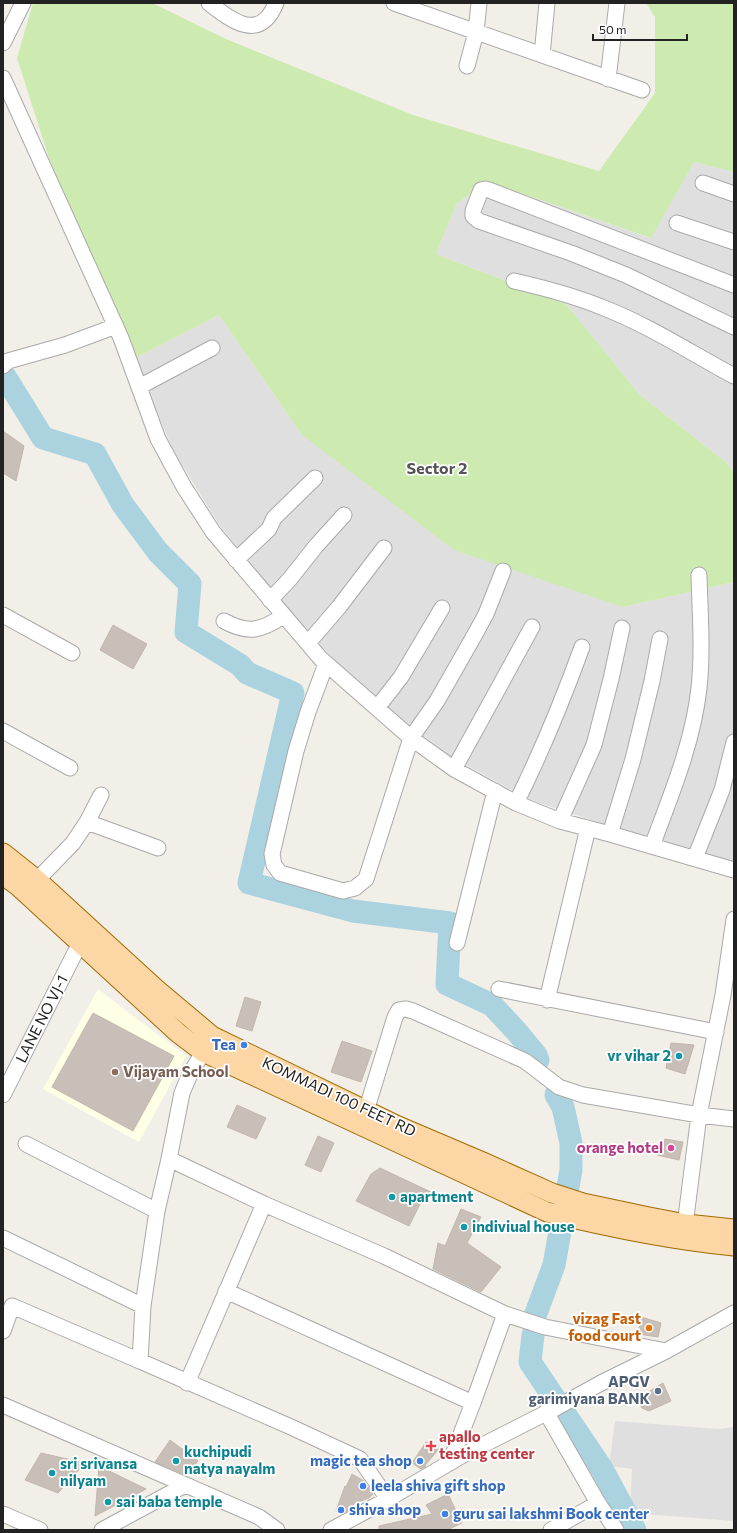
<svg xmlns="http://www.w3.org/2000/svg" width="737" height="1533" font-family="Commissioner,sans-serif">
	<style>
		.residential { fill: #e0dfdf }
		.education { fill: #ffffe5 }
		.grass { fill: #cdebb0 }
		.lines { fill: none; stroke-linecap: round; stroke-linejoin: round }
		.river { stroke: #aad3df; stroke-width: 23 }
		.building { fill: #c7bfb8; stroke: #c4b6ab }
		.minor-casing { stroke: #a9a9a9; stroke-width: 17 }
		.major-casing { stroke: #a06b00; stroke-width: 21 }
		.minor { stroke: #fff; stroke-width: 15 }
		.major { stroke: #fcd6a4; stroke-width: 19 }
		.shop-dot { fill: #3f7fe0; stroke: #fff; stroke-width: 1.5 }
		.culture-dot { fill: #0f9aa8; stroke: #fff; stroke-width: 1.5 }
		.education-dot { fill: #8d6e63; stroke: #fff; stroke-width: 1.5 }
		.hotel-dot { fill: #d1479c; stroke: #fff; stroke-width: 1.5 }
		.food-dot { fill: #e8710a; stroke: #fff; stroke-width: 1.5 }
		.service-dot { fill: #5c6f8a; stroke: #fff; stroke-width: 1.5 }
		.health-dot { fill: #e0444e; stroke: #fff; stroke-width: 1.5 }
		.labels { text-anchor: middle; stroke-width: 3.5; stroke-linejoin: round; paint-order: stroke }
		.street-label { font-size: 15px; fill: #222; stroke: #fff }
		.shop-label { font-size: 15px; font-weight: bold; fill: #366cbe; stroke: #fff; text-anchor: start }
		.culture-label { font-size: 15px; font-weight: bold; fill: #0d838f; stroke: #fff; text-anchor: start }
		.education-label { font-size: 15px; font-weight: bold; fill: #785e54; stroke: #fff; text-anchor: start }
		.hotel-label { font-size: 15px; font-weight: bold; fill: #b23c85; stroke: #fff; text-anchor: end }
		.food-label { font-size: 15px; font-weight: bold; fill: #c56008; stroke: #fff; text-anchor: end }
		.service-label { font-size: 15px; font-weight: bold; fill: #4e5e75; stroke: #fff; text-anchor: end }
		.health-label { font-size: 15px; font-weight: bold; fill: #be3a42; stroke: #fff; text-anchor: start }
		.neighbourhood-label { font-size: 16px; font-weight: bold; fill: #555; stroke: #fff }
	</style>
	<rect width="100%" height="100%" fill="#f2efe9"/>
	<path class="residential" d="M694,162L734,172V473L727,463L639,394L567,305L436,254L457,203L488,182L650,238Z
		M219,315L302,435L623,607L734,582V863L638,835L530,800L452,757L356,684L272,591L218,523L173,450L135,358Z
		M615,1421L719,1429L734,1427V1521L630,1513L632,1469L609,1466Z"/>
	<path class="education" d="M98,989L186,1056L139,1142L43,1089Z"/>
	<path class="grass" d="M33,3H152L226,39L413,115L599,171L655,93V17L646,3H734V172L694,162L651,238L488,182L457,203L436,254L567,305L639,394L727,463L734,473V582L623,607L454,550L302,435L219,315L135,358L49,158L17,58Z"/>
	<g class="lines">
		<path class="river" d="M6,378L43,438L95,454L123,505L158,552L190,584L186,632L240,665L247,673L293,693L249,883L353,911L450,923L447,984L492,1005L517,1032L536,1055L538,1060
			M535,1316L554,1265L571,1170V1143L563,1107L556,1095
			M533,1335L530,1362L602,1469L635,1530"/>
	</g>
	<path class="building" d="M3,431L24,446L16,481L3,473Z
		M113,625L147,644L133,669L100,650Z
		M245,997L261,1002L252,1031L236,1026Z
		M93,1013L174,1056L133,1131L52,1087Z
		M342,1041L372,1051L361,1082L331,1072Z
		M671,1043L694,1045L685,1074L666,1068Z
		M237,1105L266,1118L256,1139L227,1127Z
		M318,1136L334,1143L321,1172L305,1165Z
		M665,1139L683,1142L679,1160L657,1155Z
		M380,1168L433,1193L422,1200L409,1226L356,1201L371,1174Z
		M461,1209L481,1217L467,1243L501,1267L481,1292L433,1269L438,1243L445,1246Z
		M641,1317L661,1323L658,1337L638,1334Z
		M663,1383L671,1401L649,1411L642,1408L637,1399Z
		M170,1440L198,1461L186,1475L155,1462Z
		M426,1442L439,1449L426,1464L425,1467L421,1469L412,1463Z
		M41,1453L85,1463L58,1493L25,1480Z
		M99,1466L146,1489L95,1516Z
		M352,1474L364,1481L373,1494L369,1498L355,1503L347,1511L342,1514L336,1511L345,1486L346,1487Z
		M448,1494L462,1523L447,1530H379V1526L432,1514L426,1505Z"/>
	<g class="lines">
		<g class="minor-casing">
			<path id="minor" d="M209,3C233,22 260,42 276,3
				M394,3L642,90
				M3,43L23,3
				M542,55L547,3
				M467,66L476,32L479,3
				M3,78L121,338L158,439L184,487L213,532L321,659L411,738L454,769L516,803L560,821L610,834L734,870
				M608,79L617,3
				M703,183L734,194
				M677,223L734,242
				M514,281C545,288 575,296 604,308C650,326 691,353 734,376
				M734,285L489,190L485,189L481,190L473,211V216L479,221L571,253L626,275L734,327
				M3,366L8,361L65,345L116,326
				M139,387L212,348
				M236,560L269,529L274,518L315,478
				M270,600L289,580L316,546L344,515
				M3,615L72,653
				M224,621C248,634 261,631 283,616
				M308,643L339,607L384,548
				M326,664L308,712L296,751L272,854L274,865L280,873L343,891L355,888L366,879L411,738L437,701L474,636L486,614L503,571
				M377,708L401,677L442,608
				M3,731L70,768
				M454,769L532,627
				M516,803C542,751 562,702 582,647
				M560,821L594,745L611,679L622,628
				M87,822L158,848
				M610,834L633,759L652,681L660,639
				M652,846C671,795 693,743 699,688C703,651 700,613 699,575
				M695,858L722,790L734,742
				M37,880L73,843L87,822L101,795
				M734,919L723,995L699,1115L734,1119
				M457,943L495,791
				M499,989L716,1032
				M547,1000L588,828
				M209,1042L190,1074L182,1093L169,1159L264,1204L384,1256L505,1314L545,1327L666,1351
				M3,1095L80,943
				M366,1111L395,1017L399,1010L406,1009L413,1011L525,1061L559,1087L583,1095L699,1115L684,1233
				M26,1144L157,1211
				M169,1159L157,1211L143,1306L140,1361L291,1427L360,1459L388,1499
				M3,1238L143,1306
				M226,1291L473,1403L450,1462
				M3,1331L12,1306L140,1361
				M187,1383L264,1204
				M473,1403L505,1314
				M3,1405L259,1517L277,1530
				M546,1412L598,1503L616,1530
				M3,1514L40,1530
				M102,1530L185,1485
				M331,1530L388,1499L463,1455L554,1409L601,1383L666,1351L734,1313
				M551,1530L598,1503"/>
		</g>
		<g class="major-casing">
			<path id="major" d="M3,853L37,880L155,988L212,1036L398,1126L485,1163L552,1193L583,1203L649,1217L686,1224L734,1229
				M3,875L18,886L178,1033L203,1052L547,1212C608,1227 671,1240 734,1246"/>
		</g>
		<use href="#minor" class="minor"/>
		<use href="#major" class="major"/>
	</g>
	<g class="shop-dot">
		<circle cx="244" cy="1045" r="4"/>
		<circle cx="420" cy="1461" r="4"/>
		<circle cx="363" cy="1486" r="4"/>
		<circle cx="341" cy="1510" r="4"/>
		<circle cx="445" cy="1514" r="4"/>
	</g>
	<g class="culture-dot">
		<circle cx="679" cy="1056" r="4"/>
		<circle cx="392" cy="1197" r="4"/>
		<circle cx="464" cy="1227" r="4"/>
		<circle cx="176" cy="1461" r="4"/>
		<circle cx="52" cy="1473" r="4"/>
		<circle cx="108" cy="1502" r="4"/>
	</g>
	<circle class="education-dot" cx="115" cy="1072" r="4"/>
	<circle class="hotel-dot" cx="671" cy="1148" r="4"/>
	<circle class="food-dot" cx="649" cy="1328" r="4"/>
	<circle class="service-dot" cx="658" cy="1391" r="4"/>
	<path class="health-dot" d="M429 1440h4v4h4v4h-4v4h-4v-4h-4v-4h4z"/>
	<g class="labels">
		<g class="street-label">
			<text transform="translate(42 1019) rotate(-63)" y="5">LANE NO VJ-1</text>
			<text transform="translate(339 1097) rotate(25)" y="5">KOMMADI 100 FEET RD</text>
		</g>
		<g class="shop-label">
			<text x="236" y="1050" text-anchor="end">Tea</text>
			<text x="412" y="1466" text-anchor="end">magic tea shop</text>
			<text x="371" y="1491">leela shiva gift shop</text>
			<text x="349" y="1515">shiva shop</text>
			<text x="453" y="1519">guru sai lakshmi Book center</text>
		</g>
		<g class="culture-label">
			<text x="671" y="1061" text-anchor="end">vr vihar 2</text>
			<text x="400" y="1202">apartment</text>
			<text x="472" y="1232">indiviual house</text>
			<text x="184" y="1457">kuchipudi<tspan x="184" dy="17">natya nayalm</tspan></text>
			<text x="60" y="1469">sri srivansa<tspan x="60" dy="17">nilyam</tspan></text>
			<text x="116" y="1507">sai baba temple</text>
		</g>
		<g class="education-label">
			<text x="123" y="1077">Vijayam School</text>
		</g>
		<g class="hotel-label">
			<text x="663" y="1153">orange hotel</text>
		</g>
		<g class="food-label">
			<text x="641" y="1324">vizag Fast<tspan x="641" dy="17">food court</tspan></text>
		</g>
		<g class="service-label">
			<text x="650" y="1387">APGV<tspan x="650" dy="17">garimiyana BANK</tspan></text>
		</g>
		<g class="health-label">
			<text x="439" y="1442">apallo<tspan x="439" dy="17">testing center</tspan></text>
		</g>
		<g class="neighbourhood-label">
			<text x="437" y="474">Sector 2</text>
		</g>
	</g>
	<rect width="737" height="1533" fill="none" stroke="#222222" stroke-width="8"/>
	<path d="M593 34v6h94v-6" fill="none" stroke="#222222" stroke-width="2"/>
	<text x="599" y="34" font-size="12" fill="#222222" stroke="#ffffff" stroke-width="3" paint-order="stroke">50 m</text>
</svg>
